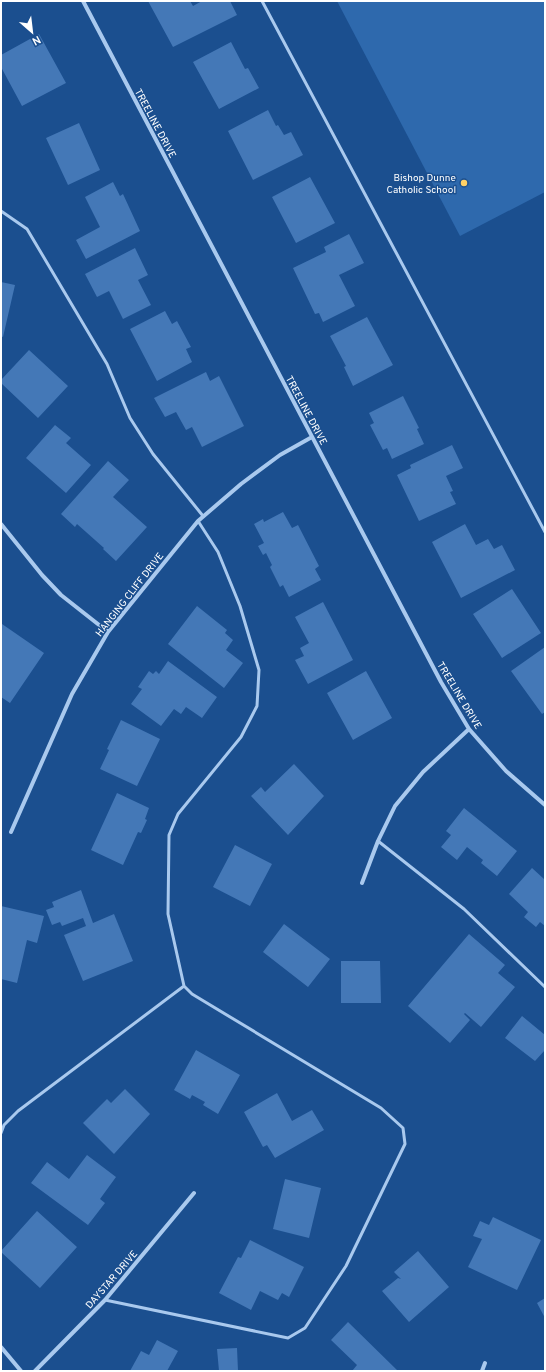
<svg xmlns="http://www.w3.org/2000/svg" width="546" height="1372" font-family="Overpass,sans-serif">
	<style>
		.green { fill: #2e69ad }
		.building { fill: #4478b7 }
		.lines { fill: none; stroke-linecap: round; stroke-linejoin: round }
		.service { stroke: #a9c9ee; stroke-width: 3 }
		.minor { stroke: #a9c9ee; stroke-width: 4 }
		.poi-dot { fill: #ffd166; stroke: #1b4f8f; stroke-width: 1.5 }
		.labels { text-anchor: middle; stroke-width: 3; stroke-linejoin: round; paint-order: stroke }
		.street-label { font-size: 10px; fill: #fff; stroke: #1b4f8f }
		.poi-label { font-size: 10px; fill: #fff; stroke: #1b4f8f; text-anchor: end }
	</style>
	<rect width="100%" height="100%" fill="#1b4f8f"/>
	<path class="green" d="M337,1H545V192L460,236Z"/>
	<path class="building" d="M148,1H190L193,6L202,1H230L237,15L173,47Z
		M39,34L66,83L22,106L1,67V55Z
		M231,42L245,69L248,68L259,88L219,109L193,62Z
		M268,110L276,126L278,125L284,135L291,132L303,155L253,180L228,131Z
		M79,123L100,170L68,185L46,138Z
		M310,177L335,223L296,243L272,197Z
		M113,182L120,196L123,194L140,231L86,259L76,240L100,227L85,197Z
		M349,234L364,263L339,275L355,306L323,322L319,313L315,314L293,268L326,252L324,247Z
		M135,248L148,275L138,280L151,305L123,319L109,291L97,297L85,274Z
		M1,282L15,285L3,337L1,336Z
		M165,311L172,324L177,321L191,347L186,349L192,362L157,381L130,329Z
		M367,317L393,365L353,386L344,367L346,366L330,336Z
		M29,350L68,386L38,418L1,383V380Z
		M206,372L210,381L219,376L244,426L202,447L192,427L186,430L176,412L165,417L154,398Z
		M403,396L419,428L417,429L424,444L392,459L387,448L383,450L370,425L374,423L369,413Z
		M55,425L71,438L66,443L91,465L66,493L26,458Z
		M452,445L463,468L446,476L453,491L450,492L456,504L419,521L397,475L411,468L410,465Z
		M108,461L129,480L113,497L147,527L116,561L103,549L104,548L77,524L75,527L61,514Z
		M283,512L292,528L298,525L319,566L315,569L321,580L289,597L283,585L280,587L270,567L272,565L266,553L263,555L258,546L264,543L254,524L263,519L264,522Z
		M465,524L476,545L488,539L494,549L502,545L515,570L461,598L432,542Z
		M512,589L541,633L502,658L473,614Z
		M323,602L353,660L308,684L295,660L304,656L300,648L309,643L295,617Z
		M197,606L227,630L225,633L233,640L226,650L243,663L224,688L168,644Z
		M2,624L44,653L10,703L1,697Z
		M545,647V712L542,714L511,671Z
		M168,661L217,697L202,718L186,707L181,714L174,709L161,726L131,704L142,689L138,687L149,671L153,674L156,671L159,674Z
		M366,671L392,718L353,740L327,693Z
		M121,720L160,739L137,786L100,769L109,750L107,749Z
		M294,764L324,796L288,835L251,796L261,787L265,792Z
		M117,793L149,808L145,819L147,820L141,833L138,832L123,865L91,850Z
		M464,808L517,851L497,876L481,863L483,860L467,847L457,860L441,847L451,835L446,831Z
		M235,845L272,864L250,906L213,887Z
		M532,868L544,879L545,877V926L540,922L536,927L524,917L528,912L509,894Z
		M81,890L93,923L114,914L133,961L83,981L64,935L86,926L83,918L62,926L60,922L52,925L46,910L54,907L52,902Z
		M1,906L44,916L37,943L27,940L17,983L1,979Z
		M284,924L330,959L308,987L263,952Z
		M469,934L505,965L498,973L515,987L481,1027L465,1013L464,1014L470,1020L450,1043L408,1006Z
		M341,961H380L381,1003H341Z
		M522,1016L545,1035V1050L535,1061L505,1038Z
		M196,1050L240,1075L218,1114L203,1105L205,1102L192,1095L190,1099L174,1090Z
		M125,1089L150,1114L114,1154L83,1123L107,1099L111,1103Z
		M277,1093L292,1121L312,1110L324,1130L275,1158L267,1145L263,1147L244,1112Z
		M87,1155L116,1177L100,1199L105,1203L88,1225L31,1183L47,1162L69,1179Z
		M285,1179L321,1188L309,1238L273,1229Z
		M37,1211L77,1247L40,1288L1,1252V1251Z
		M493,1217L541,1240L517,1290L468,1267L482,1239L473,1236L480,1221L489,1225Z
		M250,1240L304,1267L289,1297L282,1293L278,1300L260,1291L251,1310L219,1293L238,1257L241,1258Z
		M418,1251L449,1287L409,1322L382,1291L398,1278L401,1279L394,1272Z
		M545,1298V1318L537,1303Z
		M348,1322L398,1371H352L357,1365L331,1340Z
		M157,1340L178,1351L167,1371H130L141,1351L149,1355Z
		M237,1348L238,1371H219L217,1349Z"/>
	<g class="lines">
		<path class="service" d="M262,1L545,532
			M1,211L27,229L107,364L130,418L153,454L203,516
			M378,841L464,909L545,987
			M1,1133L4,1125L18,1111L184,986
			M105,1300L288,1338L305,1328L346,1266L405,1144L403,1128L381,1108L192,994L184,986L168,914L169,835L178,814L241,737L257,706L259,670L240,606L218,552L198,521"/>
		<path class="minor" d="M83,1L441,682L469,729L506,771L545,805
			M1,524L42,575L61,595L108,632
			M11,832L72,694L108,632L198,521L241,484L280,455L312,437
			M362,883L378,841L395,806L423,772L469,729
			M1,1347L21,1371
			M35,1371L105,1300L194,1193
			M482,1371L485,1363"/>
	</g>
	<circle class="poi-dot" cx="464" cy="183" r="4"/>
	<g class="labels">
		<g class="street-label">
			<text transform="translate(156 123) rotate(62)" y="4">TREELINE DRIVE</text>
			<text transform="translate(307 410) rotate(62)" y="4">TREELINE DRIVE</text>
			<text transform="translate(129 594) rotate(-52)" y="4">HANGING CLIFF DRIVE</text>
			<text transform="translate(460 695) rotate(59)" y="4">TREELINE DRIVE</text>
			<text transform="translate(111 1279) rotate(-49)" y="4">DAYSTAR DRIVE</text>
		</g>
		<g class="poi-label">
			<text x="456" y="181">Bishop Dunne<tspan x="456" dy="12">Catholic School</tspan></text>
		</g>
	</g>
	<rect width="546" height="1372" fill="none" stroke="#ffffff" stroke-width="4"/>
	<g transform="translate(32 32) rotate(152)" stroke="#1b4f8f" stroke-width="3" paint-order="stroke">
	<path d="M0-3L7 15L0 10L-7 15Z" fill="#ffffff"/>
	<text y="-6" font-size="11" font-weight="bold" text-anchor="middle" fill="#ffffff">N</text>
	</g>
</svg>
